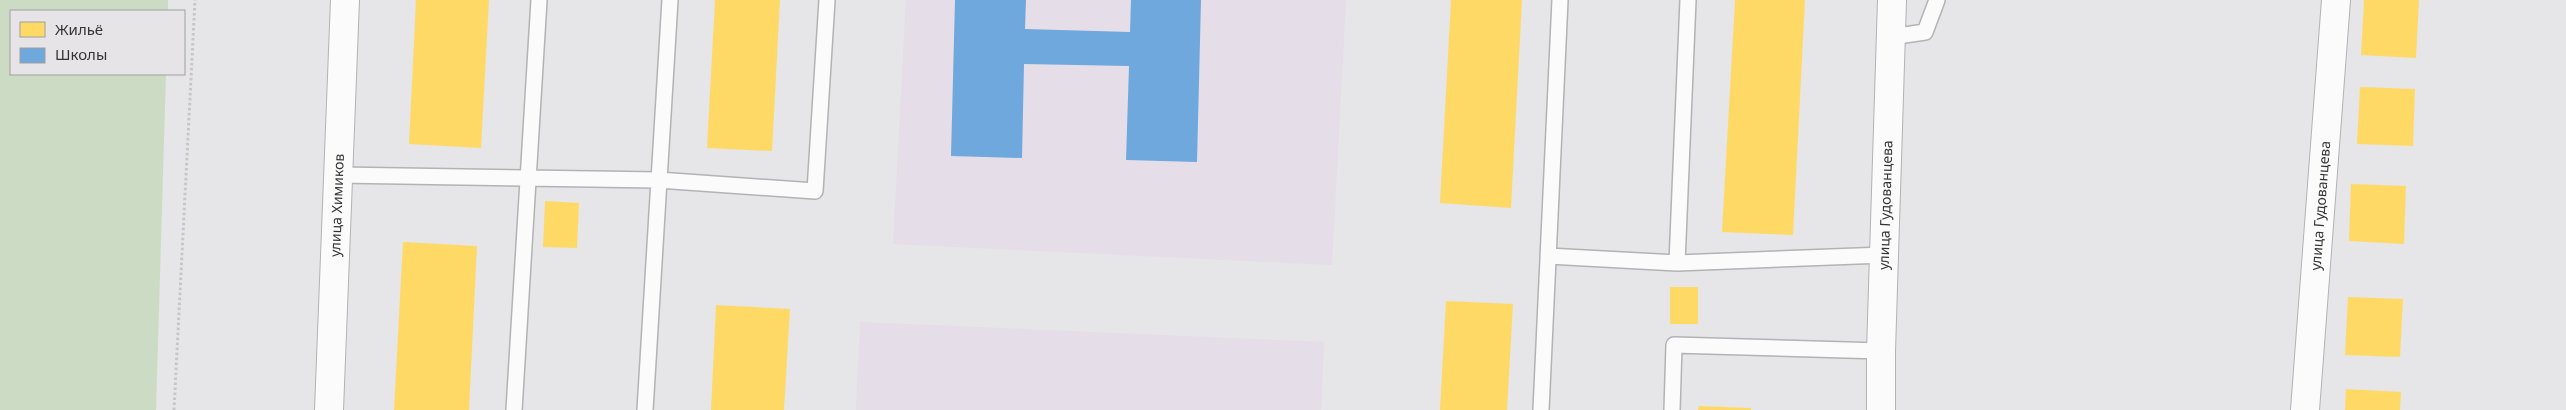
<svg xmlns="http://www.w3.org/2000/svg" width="2566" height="410" font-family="'Noto Sans',sans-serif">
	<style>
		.commercial { fill: #e5dde8 }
		.green { fill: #ccdcc4 }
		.homes { fill: #ffd966 }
		.schools { fill: #6fa8dc }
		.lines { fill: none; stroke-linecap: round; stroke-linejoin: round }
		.lane-casing { stroke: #b3b2b4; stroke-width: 18 }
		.street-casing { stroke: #b3b2b4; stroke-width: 30 }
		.secondary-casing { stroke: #b3b2b4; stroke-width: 30 }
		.path { stroke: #c7c6c7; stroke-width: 3; stroke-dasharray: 2.5 2.5; stroke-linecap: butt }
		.lane { stroke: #fbfbfb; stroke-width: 15 }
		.street { stroke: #fbfbfb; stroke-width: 28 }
		.secondary { stroke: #fbfbfb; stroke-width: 28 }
		.labels { text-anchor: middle; stroke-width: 5; stroke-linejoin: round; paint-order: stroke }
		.street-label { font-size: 14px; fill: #353435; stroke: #e7e4e8 }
	</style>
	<rect width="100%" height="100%" fill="#e6e5e7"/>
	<path class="commercial" d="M906,0H1346L1332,265L893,244Z
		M860,322L1324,342L1321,410H856Z"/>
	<path class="green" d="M0,0H168V11H11V74H166L156,410H0Z"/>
	<path class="homes" d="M416,0H489L481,148L409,144Z
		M715,0H780L772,151L707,148Z
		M1451,0H1522L1511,208L1440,203Z
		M1735,0H1805L1793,235L1722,232Z
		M2364,0H2419L2416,58L2361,55Z
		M2360,87L2415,89L2413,146L2357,144Z
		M2351,184L2406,186L2404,244L2349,241Z
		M545,201L579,203L577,248L543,247Z
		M403,242L477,246L469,410H394Z
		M1670,287H1698V324H1670Z
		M2348,297L2403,299L2400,357L2345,355Z
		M1446,301L1513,304L1507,410H1440Z
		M716,305L790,309L784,410H711Z
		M2346,389L2401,392L2400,410H2345Z
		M1699,406L1751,408V410H1698Z"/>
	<path class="schools" d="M955,0H1026L1025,29L1130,32L1131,0H1201L1197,162L1126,160L1129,66L1024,64L1022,158L951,156Z"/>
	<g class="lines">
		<g class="lane-casing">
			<path id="lane" d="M1891,37L1925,32L1937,0
				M338,175L658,180L815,191L827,0
				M1548,256L1677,263L1884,255
				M1677,263L1688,0
				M514,410L539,0
				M645,410L670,0
				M1541,410L1560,0
				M1672,410L1674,345L1881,351"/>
		</g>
		<g class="street-casing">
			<g id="street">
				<path id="s1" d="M2305,410L2336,0"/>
			</g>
		</g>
		<g class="secondary-casing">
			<g id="secondary">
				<path id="s2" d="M329,410L345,0"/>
				<path id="s3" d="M1881,410V351L1892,0"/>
			</g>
		</g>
		<path class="path" d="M174,410L195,0"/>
		<use href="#lane" class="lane"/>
		<use href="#street" class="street"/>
		<use href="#secondary" class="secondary"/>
	</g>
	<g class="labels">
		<g class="street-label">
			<text dy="5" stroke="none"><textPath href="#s2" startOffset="205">улица Химиков</textPath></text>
			<text dy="5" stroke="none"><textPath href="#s3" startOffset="205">улица Гудованцева</textPath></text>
			<text dy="5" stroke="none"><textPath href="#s1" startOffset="205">улица Гудованцева</textPath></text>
		</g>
	</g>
	<rect x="10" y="10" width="175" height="65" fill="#e7e4e8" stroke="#a09ea0"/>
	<rect x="20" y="22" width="25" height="15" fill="#ffd966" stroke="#a09ea0"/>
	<text x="55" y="35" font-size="15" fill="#353435">Жильё</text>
	<rect x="20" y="48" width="25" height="15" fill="#6fa8dc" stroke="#a09ea0"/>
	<text x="55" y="60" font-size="15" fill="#353435">Школы</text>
</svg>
